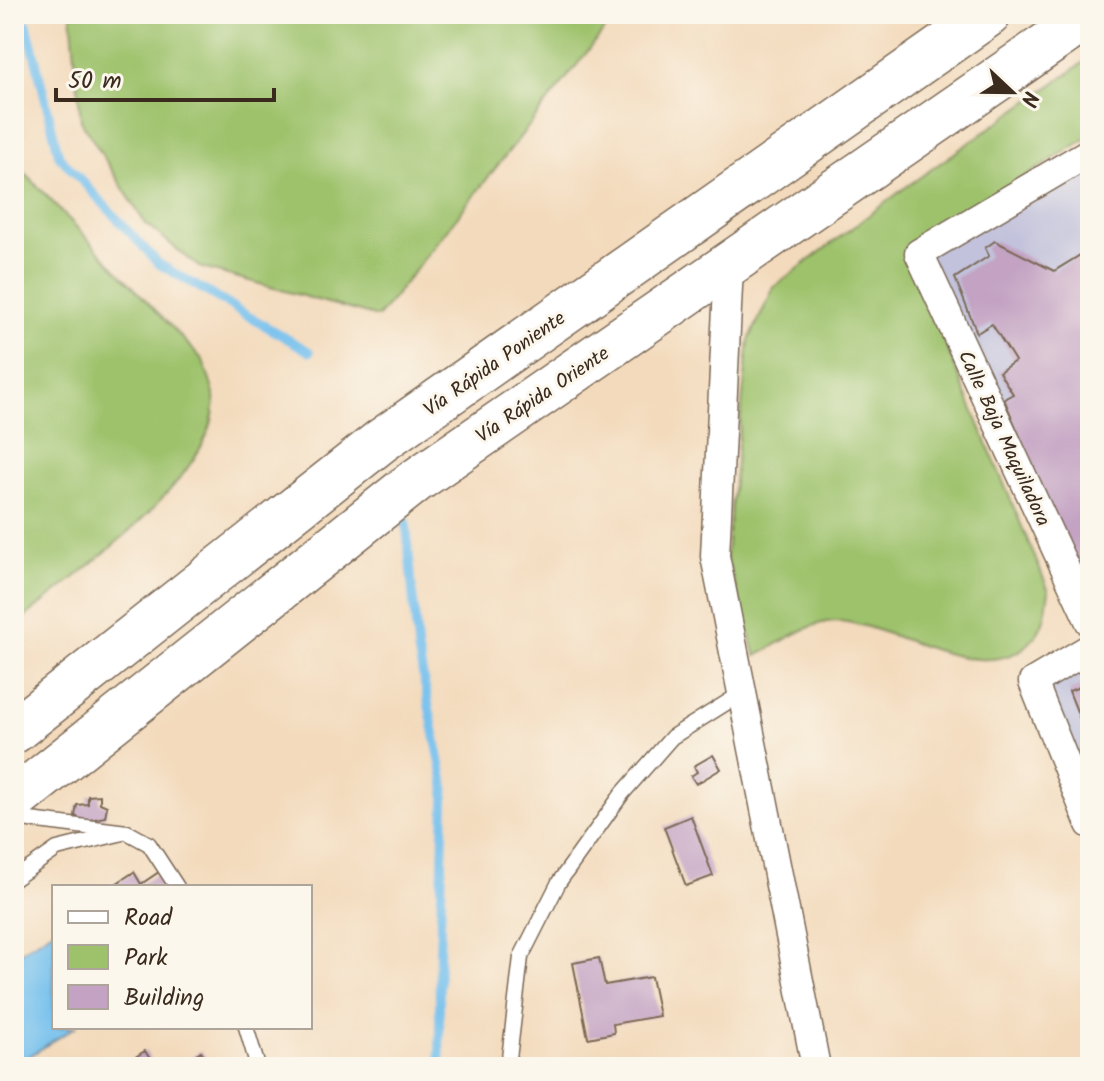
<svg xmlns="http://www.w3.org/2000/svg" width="1104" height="1081" font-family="Kalam,sans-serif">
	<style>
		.industrial { fill: #c2c2dc }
		.green { fill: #9ec26c; stroke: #6c7645; stroke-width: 2 }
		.water { fill: #74c0ed; stroke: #587586; stroke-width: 2 }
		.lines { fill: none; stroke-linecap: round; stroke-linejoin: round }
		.stream { stroke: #74c0ed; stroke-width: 9 }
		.building { fill: #c3a2c3 }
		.service-casing { stroke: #7b6855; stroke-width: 17 }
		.minor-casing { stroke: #7b6855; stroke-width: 31 }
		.trunk-casing { stroke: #7b6855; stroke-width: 47 }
		.service { stroke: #fff; stroke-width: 14 }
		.minor { stroke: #fff; stroke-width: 28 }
		.trunk { stroke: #fff; stroke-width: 44 }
		.labels { text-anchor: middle; stroke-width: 6; stroke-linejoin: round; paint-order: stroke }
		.street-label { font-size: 20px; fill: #3b2a1e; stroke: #fbf7ec }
	</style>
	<rect width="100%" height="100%" fill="#fbf7ec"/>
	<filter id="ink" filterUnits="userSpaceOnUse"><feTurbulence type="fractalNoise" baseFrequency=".0125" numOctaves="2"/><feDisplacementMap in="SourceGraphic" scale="16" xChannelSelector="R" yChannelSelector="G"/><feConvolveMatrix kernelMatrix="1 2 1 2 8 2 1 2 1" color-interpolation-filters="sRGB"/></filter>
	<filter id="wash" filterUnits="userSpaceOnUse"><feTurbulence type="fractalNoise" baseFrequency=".006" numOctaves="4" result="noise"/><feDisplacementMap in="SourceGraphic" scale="32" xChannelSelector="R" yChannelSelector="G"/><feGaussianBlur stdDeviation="1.8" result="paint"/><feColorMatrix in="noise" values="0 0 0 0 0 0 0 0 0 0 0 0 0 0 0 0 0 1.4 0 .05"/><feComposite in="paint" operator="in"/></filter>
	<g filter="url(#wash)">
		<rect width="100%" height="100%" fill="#f3dabc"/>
		<path class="industrial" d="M1090,152V622L919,253Z
			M1090,648V824L1033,682Z"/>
		<path class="green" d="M71,14H617L378,317L199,267L145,223L81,121Z
			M1090,58V136L906,251L1049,591C1047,602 1046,618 1041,627C1001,703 890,621 835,621C809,622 779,644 756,656L726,555L749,340L774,287L906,187Z
			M24,172L203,360C206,371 212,384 214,395C224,474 69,579 14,626V180Z"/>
		<path class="water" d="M54,930V1027H75L14,1066V956Z"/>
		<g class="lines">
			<path class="stream" d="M27,24L59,156L159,264L310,352
				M406,521L418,651L445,787L439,969L440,1067"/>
		</g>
		<g id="blocks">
			<path class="building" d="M995,241L1054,271L1090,249V561L1077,572L1004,399L1013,394L999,372L1015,361L992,324L977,333L955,278L989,256L985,248Z
				M1090,683V714L1080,719L1069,691Z
				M713,755L721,769L696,784L691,776L697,772L694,766Z
				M100,795V803L107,806L105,817L85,821L75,816L77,805L88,804V796Z
				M691,816L713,876L686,886L664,827Z
				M134,872L141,884L159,872L169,887H111Z
				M599,958L605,985L651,977L659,1016L613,1024L614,1033L588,1038L573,963Z
				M145,1051L155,1067H120Z
				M201,1051L212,1067H181L180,1065Z"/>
		</g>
	</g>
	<g filter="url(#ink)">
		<use href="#blocks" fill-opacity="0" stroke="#7b6855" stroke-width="2"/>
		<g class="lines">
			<g class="service-casing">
				<path id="service" d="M14,818L127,832L149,844L177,887
					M14,879L57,849L119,834
					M246,1027L258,1067
					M508,1067L521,957L559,882L622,794L672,737L742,693"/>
			</g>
			<g class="minor-casing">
				<path id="minor" d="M1090,152L919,253L1090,622
					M729,266L715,556L816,1067
					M1090,648L1033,682L1090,824"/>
			</g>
			<g class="trunk-casing">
				<path id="trunk" d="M14,731L381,441L989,14
					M14,800L414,482L1090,15"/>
			</g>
			<use href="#service" class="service"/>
			<use href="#minor" class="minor"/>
			<use href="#trunk" class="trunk"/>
		</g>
	</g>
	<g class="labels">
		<g class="street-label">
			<text transform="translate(494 363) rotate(-35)" y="7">Vía Rápida Poniente</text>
			<text transform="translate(542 394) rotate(-34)" y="7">Vía Rápida Oriente</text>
			<text transform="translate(1005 438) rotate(65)" y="7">Calle Baja Maquiladora</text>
		</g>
	</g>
	<rect width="1104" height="1081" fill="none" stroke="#fbf7ec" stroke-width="48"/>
	<rect x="52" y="885" width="260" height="144" fill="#fbf7ec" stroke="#aea59a" stroke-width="2"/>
	<rect x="68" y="911" width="40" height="12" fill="#ffffff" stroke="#aea59a" stroke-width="2"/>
	<text x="124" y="925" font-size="24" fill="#3b2a1e">Road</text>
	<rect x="68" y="945" width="40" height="24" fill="#9ec26c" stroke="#aea59a" stroke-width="2"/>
	<text x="124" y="965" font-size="24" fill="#3b2a1e">Park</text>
	<rect x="68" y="985" width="40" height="24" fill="#c3a2c3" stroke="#aea59a" stroke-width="2"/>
	<text x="124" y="1005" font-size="24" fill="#3b2a1e">Building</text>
	<g transform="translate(1012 92) rotate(112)" stroke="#fbf7ec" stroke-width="6" paint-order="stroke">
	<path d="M0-6L14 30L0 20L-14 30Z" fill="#3b2a1e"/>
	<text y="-12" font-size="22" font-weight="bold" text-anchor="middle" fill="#3b2a1e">N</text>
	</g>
	<path d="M56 88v12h218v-12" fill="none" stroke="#3b2a1e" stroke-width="4"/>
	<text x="68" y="88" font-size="24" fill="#3b2a1e" stroke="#fbf7ec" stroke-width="6" paint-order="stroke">50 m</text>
</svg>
